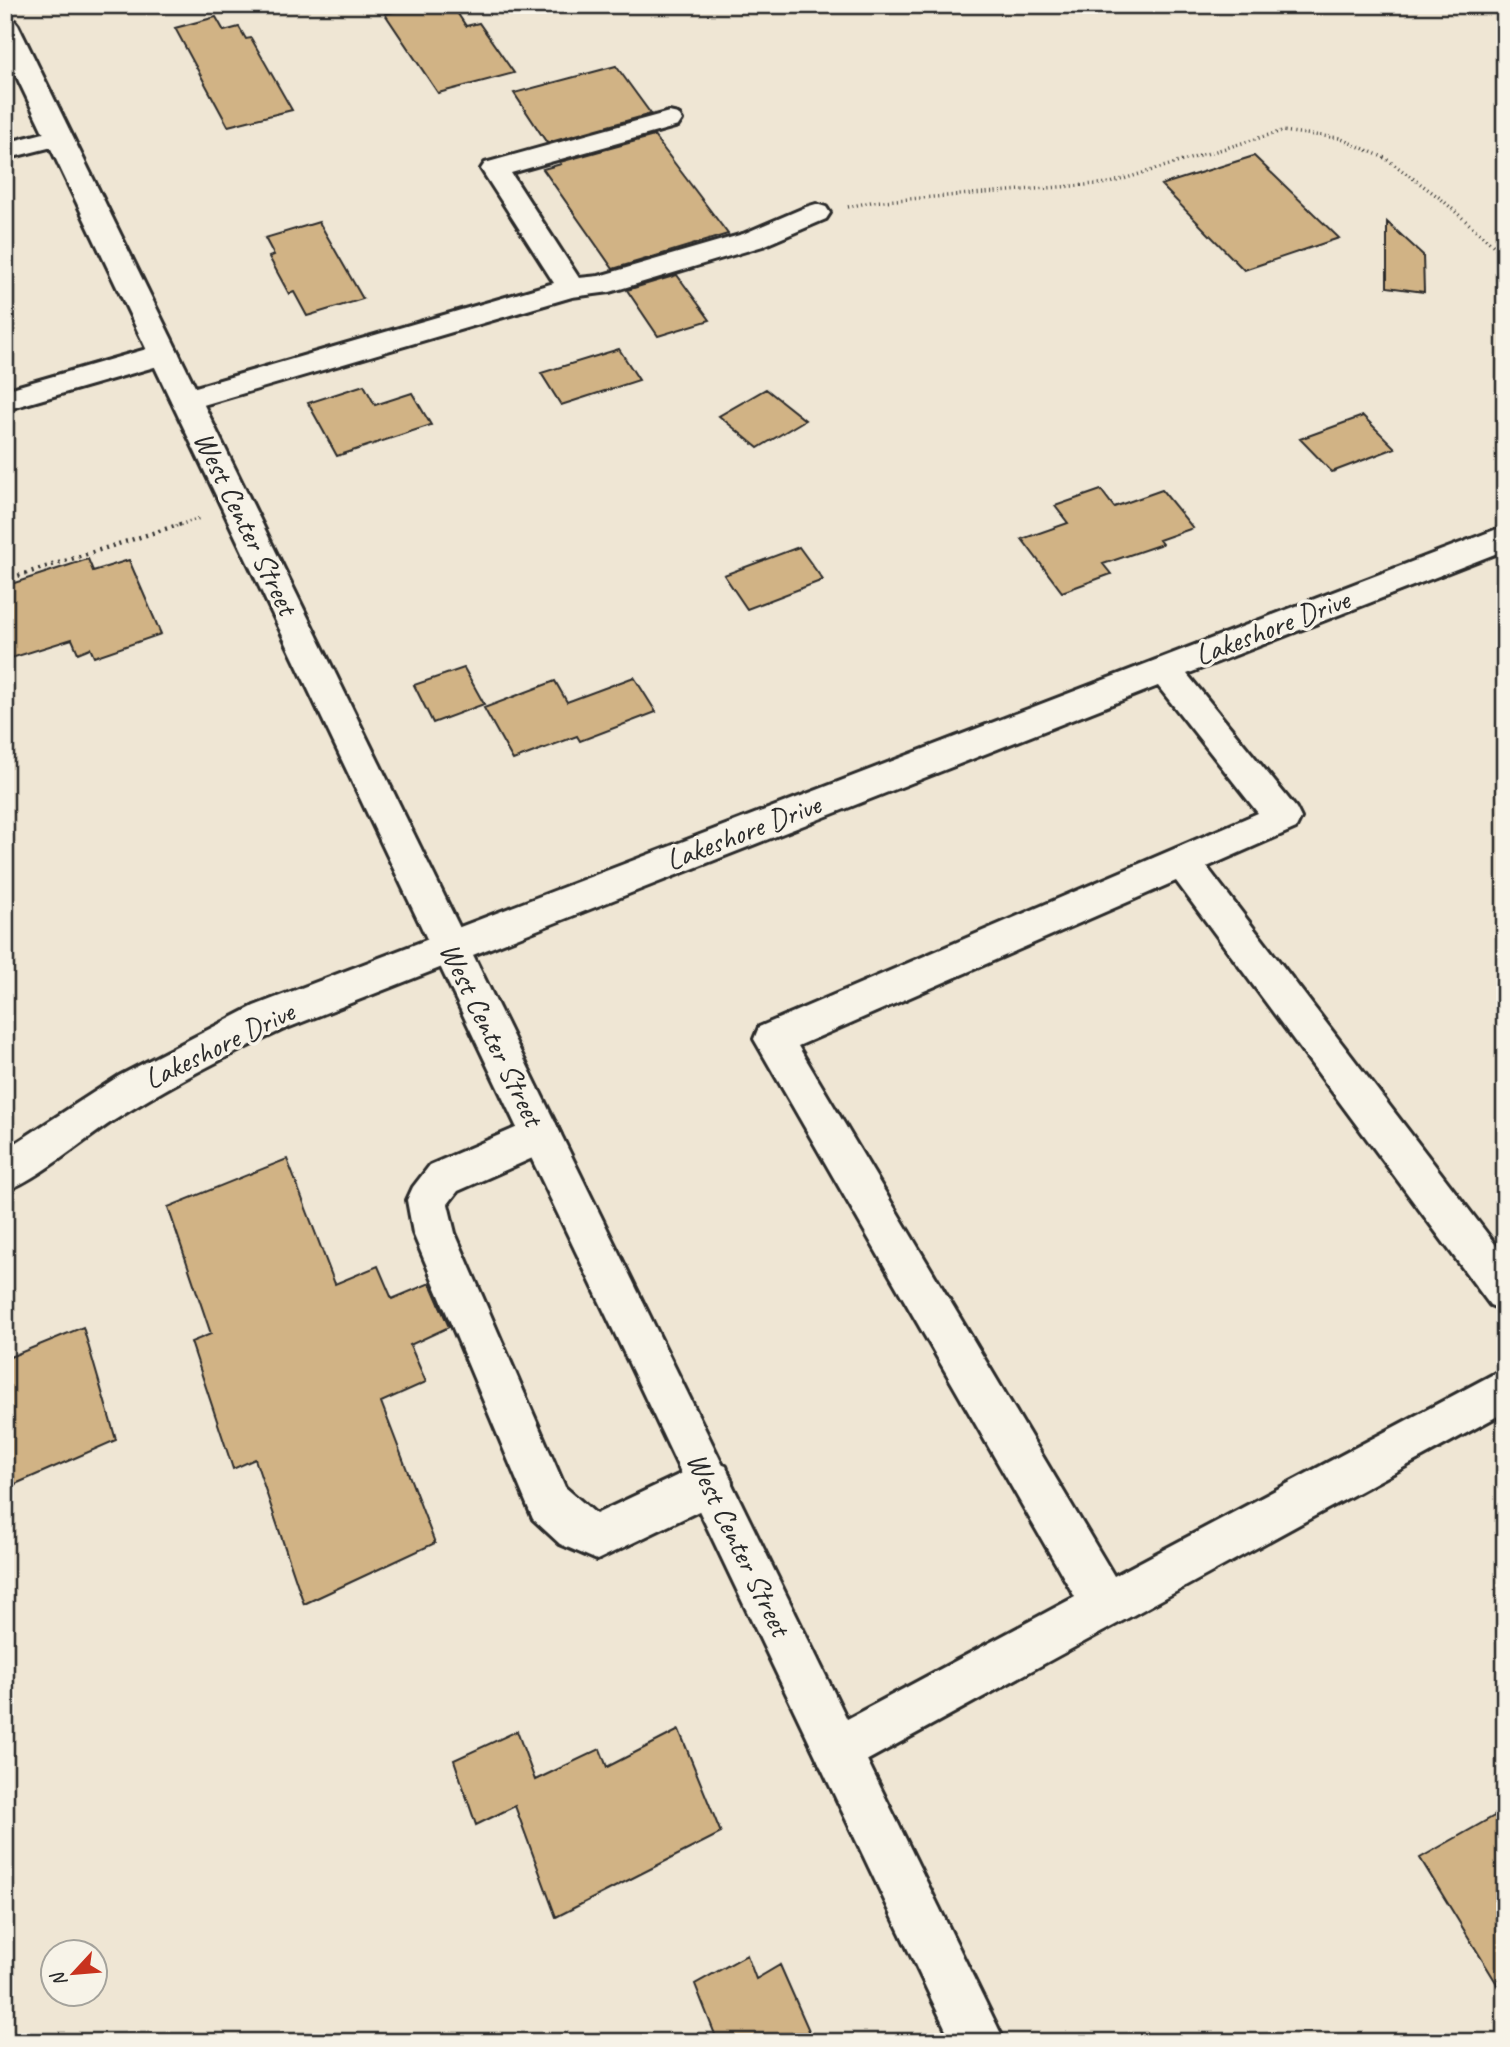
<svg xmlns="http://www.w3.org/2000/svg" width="1510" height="2047" font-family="Caveat,sans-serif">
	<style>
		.building { fill: #d1b385; stroke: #2b2b2b; stroke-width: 2 }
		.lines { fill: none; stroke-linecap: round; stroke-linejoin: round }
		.minor-casing { stroke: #2b2b2b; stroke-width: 6 }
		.major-casing { stroke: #2b2b2b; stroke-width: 6 }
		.path-far1 { stroke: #2b2b2b; stroke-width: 3.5; stroke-dasharray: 1 3.5; stroke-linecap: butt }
		.path { stroke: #2b2b2b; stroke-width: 4.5; stroke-dasharray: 2 5; stroke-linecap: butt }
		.minor { fill: #f7f3e8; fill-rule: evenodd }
		.major { fill: #f7f3e8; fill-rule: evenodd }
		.labels { text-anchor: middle; stroke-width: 7; stroke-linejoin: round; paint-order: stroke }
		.street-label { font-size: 30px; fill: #2b2b2b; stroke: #f7f3e8 }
	</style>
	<rect width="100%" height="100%" fill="#efe6d4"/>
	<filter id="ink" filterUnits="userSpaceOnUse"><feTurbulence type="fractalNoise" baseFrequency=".0143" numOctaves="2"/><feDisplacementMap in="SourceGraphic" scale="14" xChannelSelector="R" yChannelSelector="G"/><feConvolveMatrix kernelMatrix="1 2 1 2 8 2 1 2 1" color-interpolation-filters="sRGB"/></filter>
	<g filter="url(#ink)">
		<path class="building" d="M421,5H452L466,26L479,23L514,73L438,93L385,14Z
			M216,17L224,31L239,27L246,39L251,38L292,110L228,126L175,28Z
			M616,66L651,114L547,143L514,93Z
			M654,136L728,234L613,269L543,169L561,164L560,162Z
			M1254,156L1339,238L1244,270L1161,185Z
			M319,222L363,299L307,316L294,292L289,294L269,257L274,255L265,238Z
			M1387,222L1423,255L1424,292L1387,287Z
			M677,275L710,320L658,336L627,290Z
			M619,349L639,380L561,405L541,373Z
			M364,385L375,405L412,393L431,425L337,456L308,403Z
			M766,389L805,420L758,448L719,416Z
			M1363,416L1395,448L1332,472L1300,439Z
			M1101,490L1114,507L1162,490L1193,528L1159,540L1162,544L1103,564L1111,574L1062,592L1022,539L1068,523L1055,506Z
			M799,547L823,580L747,609L724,575Z
			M88,559L93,571L129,560L161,634L94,657L90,648L78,653L72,639L5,660V586Z
			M464,668L484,704L433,723L414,685Z
			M634,677L656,712L580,741L577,736L513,760L484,708L555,681L567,702Z
			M287,1159L335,1284L378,1266L392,1299L430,1283L449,1327L410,1345L426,1382L381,1402L435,1543L304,1604L255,1459L233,1469L191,1342L211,1334L168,1207Z
			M83,1327L116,1440L13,1485L5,1454V1359Z
			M679,1730L721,1833L556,1917L515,1806L476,1825L454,1760L517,1731L535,1780L600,1749L607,1767Z
			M1505,1810V1997L1420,1858Z
			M747,1955L756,1979L780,1965L814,2042H718L695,1984Z"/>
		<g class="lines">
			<g class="minor-casing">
				<path id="minor" d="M669,112L678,114L682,120L678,126L511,173L579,278L599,276L743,234L806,207L816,204L826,207L830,213L826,219L763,246L610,292L572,297L186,410L175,407L171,400L175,393L554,283L481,169L485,163Z
					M59,129L68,131L72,137L68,143L5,159V143Z
					M164,344L175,347L179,354L175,361L5,410V390Z
					M1505,526V550L1187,674L1296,808L1301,818L1296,828L1207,867L1505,1257V1311L1490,1305L1176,881L798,1046L1114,1576L1505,1368V1412L855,1767L838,1774L821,1767L814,1750L821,1733L1075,1597L754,1039L759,1027L1258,813L1158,686L282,1030C224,1057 167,1087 113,1121C81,1142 38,1179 5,1191V1150L119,1076L254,1006Z
					M541,1117L555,1122L561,1135L555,1148L458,1191L448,1204L455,1233L565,1487L596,1514L710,1460L726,1466L732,1482L726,1498L597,1560L560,1544L533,1519L413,1233L407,1200L413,1187L430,1165Z"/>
			</g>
			<g class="major-casing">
				<path id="major" d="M5,17L14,20L18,25L1005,2042H952L5,52Z"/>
			</g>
			<path class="path-far1" d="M848,207L871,202L1110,183L1282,131L1339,138L1385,158L1440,198L1505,256
				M176,526L200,518"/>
			<path class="path" d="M5,580L181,524"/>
			<use href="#minor" class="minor"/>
			<use href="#major" class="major"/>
		</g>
	</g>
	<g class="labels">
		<g class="street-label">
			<text transform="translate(246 523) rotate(64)" y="10">West Center Street</text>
			<text transform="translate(1272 627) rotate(-21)" y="10">Lakeshore Drive</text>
			<text transform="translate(743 832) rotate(-21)" y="10">Lakeshore Drive</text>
			<text transform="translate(492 1034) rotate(64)" y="10">West Center Street</text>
			<text transform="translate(219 1045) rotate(-26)" y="10">Lakeshore Drive</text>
			<text transform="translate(739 1544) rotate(64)" y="10">West Center Street</text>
		</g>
	</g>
	<rect width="1510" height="2047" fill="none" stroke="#f7f3e8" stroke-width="28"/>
	<rect x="14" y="14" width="1482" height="2019" fill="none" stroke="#2b2b2b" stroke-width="2.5" filter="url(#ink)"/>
	<g transform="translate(74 1973) rotate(244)"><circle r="33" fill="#f7f3e8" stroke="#a5a39c" stroke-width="2"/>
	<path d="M0-5L12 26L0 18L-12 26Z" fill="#c8321e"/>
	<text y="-10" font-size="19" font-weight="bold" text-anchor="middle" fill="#2b2b2b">N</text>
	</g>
</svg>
